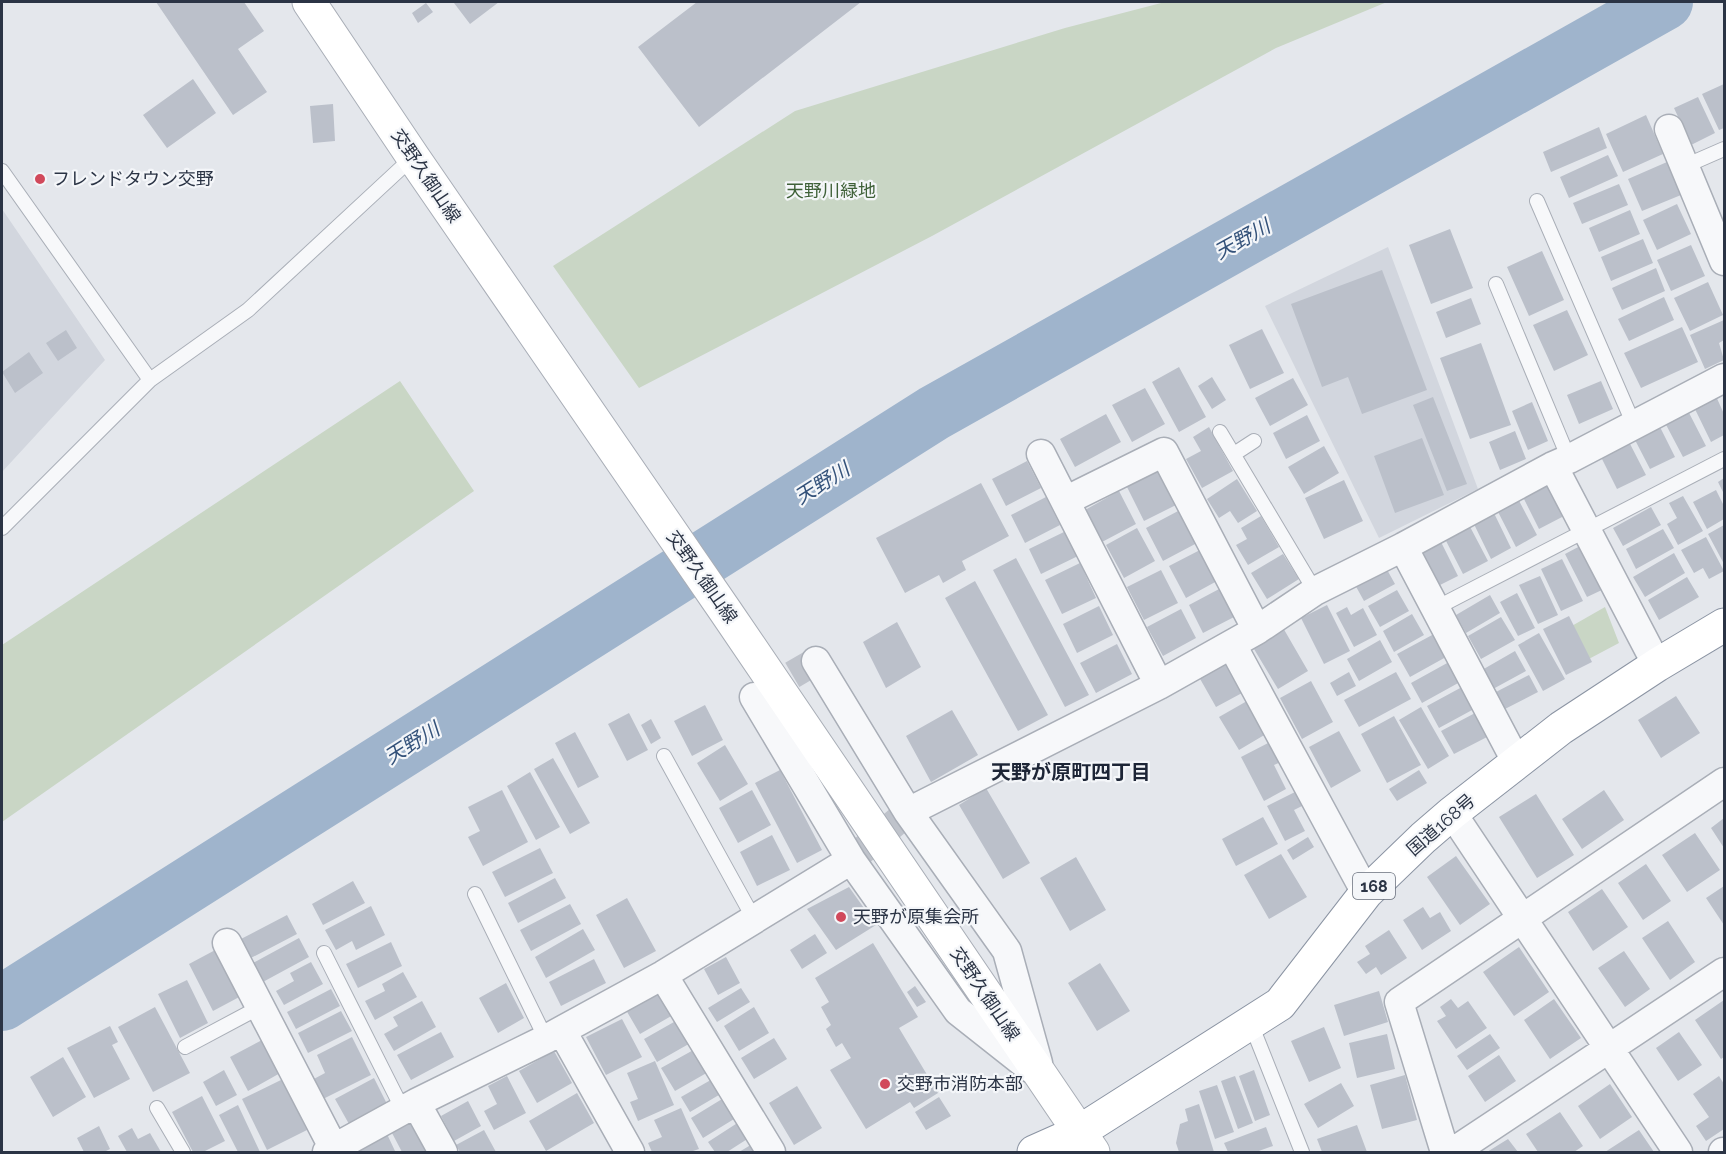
<svg xmlns="http://www.w3.org/2000/svg" width="1726" height="1154" font-family="Raleway,'Noto Sans JP',sans-serif">
	<style>
		.built { fill: #d2d6de }
		.green { fill: #c9d6c5 }
		.lines { fill: none; stroke-linecap: round; stroke-linejoin: round }
		.river { stroke: #9fb4cc; stroke-width: 56 }
		.building { fill: #bbc0ca }
		.street-tunnel { stroke: #bfc3cb; stroke-width: 28; stroke-dasharray: 28 14; stroke-linecap: butt }
		.lane-casing { stroke: #a9aeb7; stroke-width: 16 }
		.street-casing { stroke: #a9aeb7; stroke-width: 31 }
		.secondary-casing { stroke: #a9aeb7; stroke-width: 35 }
		.highway-casing { stroke: #8b94a3; stroke-width: 35 }
		.lane { stroke: #f7f8fa; stroke-width: 14 }
		.street { stroke: #f7f8fa; stroke-width: 28 }
		.secondary { stroke: #fff; stroke-width: 33 }
		.highway { stroke: #fff; stroke-width: 33 }
		.poi-dot { fill: #d1495b; stroke: #f4f6f9; stroke-width: 2 }
		.labels { text-anchor: middle; stroke-width: 4.5; stroke-linejoin: round; paint-order: stroke }
		.shield { fill: #f4f6f9; stroke: #676e7b; stroke-width: 1.5 }
		.shield-label { font-size: 16px; font-weight: bold; fill: #2b3445 }
		.street-label { font-size: 18px; fill: #2b3445; stroke: #f4f6f9 }
		.poi-label { font-size: 18px; fill: #2b3445; stroke: #f4f6f9; text-anchor: start }
		.park-label { font-size: 18px; fill: #3f6138; stroke: #f4f6f9 }
		.water-label { font-size: 20px; font-style: italic; fill: #34527a; stroke: #f4f6f9 }
		.neighbourhood-label { font-size: 20px; font-weight: bold; fill: #1d2536; stroke: #f4f6f9 }
	</style>
	<rect width="100%" height="100%" fill="#e4e7ec"/>
	<path class="built" d="M2,209L105,360L2,472Z
		M1388,247L1478,489L1379,538L1265,306Z"/>
	<path class="green" d="M1165,2H1387L1276,48L932,236L639,388L553,266L795,111L1065,28Z
		M400,381L474,491L2,822V645Z
		M1605,607L1619,643L1585,661L1570,627Z"/>
	<g class="lines">
		<path class="river" d="M2,1003L934,413L1665,2"/>
	</g>
	<path class="building" d="M156,2H244L264,31L238,49L267,92L233,115Z
		M457,2H499L470,24L454,3Z
		M697,2H861L699,127L638,47Z
		M426,3L433,12L418,23L412,13Z
		M193,79L216,113L167,148L143,115Z
		M1724,84V128L1719,130L1702,94Z
		M1698,97L1715,133L1691,145L1674,108Z
		M333,104L335,141L313,143L310,106Z
		M1646,115L1663,154L1623,172L1606,134Z
		M1599,127L1607,148L1551,172L1543,152Z
		M1608,155L1618,176L1569,198L1560,177Z
		M1667,162L1681,195L1642,211L1628,179Z
		M1619,184L1628,205L1582,224L1573,203Z
		M1677,204L1691,234L1657,250L1643,220Z
		M1630,210L1640,234L1599,252L1589,228Z
		M1450,229L1473,288L1431,304L1409,245Z
		M1643,239L1653,263L1611,281L1601,257Z
		M1691,245L1705,276L1671,291L1657,260Z
		M1542,251L1564,300L1529,316L1507,267Z
		M1656,268L1665,291L1622,310L1612,288Z
		M1382,270L1427,390L1362,414L1348,377L1322,387L1291,304Z
		M1708,282L1723,315L1690,331L1674,298Z
		M1664,297L1674,320L1629,341L1618,319Z
		M1471,298L1481,324L1446,338L1436,312Z
		M1567,310L1588,355L1554,371L1533,325Z
		M1724,320V340L1719,343L1724,360L1705,369L1690,335Z
		M1682,327L1698,362L1641,388L1624,353Z
		M1262,329L1284,373L1250,389L1229,345Z
		M66,330L77,348L58,361L46,343Z
		M1481,343L1511,425L1470,439L1440,358Z
		M29,352L43,373L15,393L2,372Z
		M1179,367L1206,417L1179,432L1152,382Z
		M1212,377L1226,400L1212,409L1198,386Z
		M1293,378L1308,405L1270,426L1255,398Z
		M1601,381L1613,409L1579,424L1567,395Z
		M1145,388L1165,424L1132,442L1112,405Z
		M1715,394L1724,414V435L1711,442L1693,405Z
		M1433,397L1467,484L1447,491L1413,405Z
		M1532,402L1548,441L1528,450L1512,411Z
		M1686,407L1706,446L1683,457L1663,419Z
		M1106,414L1121,442L1075,467L1060,439Z
		M1307,415L1320,441L1286,459L1273,433Z
		M1659,425L1675,457L1650,469L1634,438Z
		M1209,427L1233,471L1202,488L1186,459L1201,451L1193,437Z
		M1515,431L1526,459L1500,470L1489,442Z
		M1422,438L1444,495L1395,513L1374,456Z
		M1628,440L1646,475L1617,489L1600,455Z
		M1324,446L1339,473L1304,494L1288,467Z
		M1027,461L1041,488L1006,506L992,479Z
		M1158,469L1176,505L1144,521L1126,485Z
		M1724,478V494L1718,482Z
		M1237,479L1257,511L1238,523L1230,511L1219,518L1207,499Z
		M1344,480L1363,521L1324,539L1305,498Z
		M1546,481L1564,516L1539,529L1521,493Z
		M981,483L1009,536L962,561L966,570L943,583L939,575L905,593L876,538Z
		M1716,490L1724,506V519L1707,529L1693,502Z
		M1119,491L1136,524L1102,542L1085,510Z
		M1516,495L1537,535L1516,547L1495,506Z
		M1683,496L1703,531L1678,545L1667,524L1677,518L1669,503Z
		M1046,497L1060,525L1025,543L1011,515Z
		M1491,507L1511,548L1491,559L1471,518Z
		M1651,507L1661,525L1623,546L1613,528Z
		M1180,510L1197,543L1163,561L1146,528Z
		M1261,516L1279,547L1248,565L1236,545L1247,539L1241,528Z
		M1467,521L1488,561L1463,574L1443,535Z
		M1724,525V564L1708,534Z
		M1137,528L1155,561L1124,578L1106,545Z
		M1663,529L1674,548L1636,569L1626,549Z
		M1066,531L1078,556L1041,574L1029,549Z
		M1438,536L1458,576L1436,587L1416,547Z
		M1706,537L1724,571L1709,579L1703,568L1694,573L1681,550Z
		M1582,545L1604,589L1587,597L1565,554Z
		M1200,550L1217,581L1186,598L1169,566Z
		M1674,553L1685,573L1645,597L1633,577Z
		M1283,554L1299,579L1267,599L1251,573Z
		M1016,558L1089,695L1065,707L993,570Z
		M1562,559L1583,601L1561,611L1541,569Z
		M1080,563L1096,598L1062,614L1045,580Z
		M1385,566L1395,584L1364,601L1354,583Z
		M1161,570L1178,603L1144,620L1127,587Z
		M1540,576L1558,615L1538,624L1519,585Z
		M1687,577L1699,597L1659,620L1648,600Z
		M975,581L1048,715L1018,731L945,598Z
		M1221,588L1236,616L1203,633L1189,605Z
		M1397,590L1409,611L1380,627L1368,606Z
		M1517,593L1535,628L1518,636L1500,602Z
		M1490,595L1500,613L1466,633L1456,615Z
		M1327,605L1350,651L1324,664L1301,618Z
		M1099,606L1113,635L1077,653L1063,624Z
		M1347,607L1351,615L1363,608L1377,635L1354,647L1336,613Z
		M1181,609L1196,638L1163,656L1147,627Z
		M1412,614L1424,635L1394,652L1383,631Z
		M1569,616L1592,662L1566,675L1543,629Z
		M1501,617L1515,640L1481,659L1468,636Z
		M897,622L921,667L886,688L863,642Z
		M1282,626L1308,671L1278,689L1251,644Z
		M1539,633L1565,679L1543,691L1518,645Z
		M1434,634L1446,657L1410,677L1397,654Z
		M1380,640L1392,662L1359,681L1347,659Z
		M1117,644L1132,674L1096,693L1080,663Z
		M1515,651L1526,671L1493,689L1482,670Z
		M1449,662L1460,682L1422,703L1411,683Z
		M1226,663L1242,693L1216,707L1199,677Z
		M1349,672L1356,686L1337,696L1330,683Z
		M1396,672L1411,699L1359,727L1344,700Z
		M1529,675L1538,692L1503,710L1494,693Z
		M1311,681L1333,722L1302,739L1280,698Z
		M1462,687L1474,709L1439,728L1427,706Z
		M1676,696L1700,733L1661,758L1638,720Z
		M1247,701L1266,734L1239,750L1219,717Z
		M705,705L723,740L692,756L674,721Z
		M1421,707L1449,756L1428,769L1399,720Z
		M952,710L978,755L931,782L906,736Z
		M1477,712L1489,736L1454,754L1441,731Z
		M629,713L648,750L627,761L608,724Z
		M1394,716L1421,765L1387,783L1361,734Z
		M651,719L661,738L651,744L641,725Z
		M1339,731L1361,771L1331,788L1309,747Z
		M575,732L599,777L578,788L555,743Z
		M1272,741L1283,761L1274,765L1286,789L1264,801L1241,757Z
		M725,745L748,784L720,801L697,763Z
		M553,758L590,823L570,834L534,769Z
		M780,770L822,850L797,863L755,783Z
		M1419,770L1427,783L1397,801L1389,789Z
		M530,772L560,827L536,840L507,786Z
		M986,788L1030,863L1003,879L959,805Z
		M502,790L528,842L483,866L468,837L480,831L468,807Z
		M752,790L771,825L738,843L719,808Z
		M1604,790L1624,820L1582,849L1562,819Z
		M1297,791L1304,805L1294,810L1305,831L1285,841L1267,806Z
		M1536,794L1574,855L1537,878L1499,817Z
		M1263,817L1278,844L1236,866L1222,839Z
		M1724,818V848L1711,828Z
		M1695,833L1720,870L1687,892L1662,855Z
		M772,835L790,870L757,886L740,852Z
		M1308,837L1314,847L1293,860L1287,850Z
		M540,848L553,873L505,897L492,872Z
		M1281,854L1307,897L1269,919L1244,875Z
		M1456,856L1490,904L1460,925L1427,877Z
		M1076,857L1106,910L1070,931L1040,878Z
		M1646,864L1671,901L1643,920L1618,883Z
		M555,878L566,898L518,923L508,903Z
		M353,881L365,903L323,925L312,904Z
		M1724,886V925L1706,898Z
		M849,887L876,925L836,950L807,909Z
		M1602,889L1628,927L1593,951L1568,912Z
		M627,898L656,951L624,968L596,915Z
		M570,904L581,924L531,951L520,930Z
		M371,906L385,935L356,950L352,941L336,950L325,930Z
		M1423,907L1430,918L1440,912L1451,931L1422,950L1403,920Z
		M287,915L297,934L249,959L239,940Z
		M1668,921L1695,962L1670,980L1642,938Z
		M583,929L595,950L546,978L535,957Z
		M1389,930L1407,958L1381,975L1376,967L1366,974L1357,962L1370,954L1365,946Z
		M815,934L827,953L802,969L790,950Z
		M299,938L309,957L261,983L251,964Z
		M391,942L402,966L358,988L346,964Z
		M873,943L918,1017L899,1028L938,1093L914,1108L910,1102L866,1129L830,1070L851,1058L842,1043L836,1047L826,1029L831,1025L821,1007L829,1002L815,978Z
		M1519,947L1549,992L1514,1016L1483,972Z
		M219,948L243,995L213,1011L189,964Z
		M1624,951L1650,989L1625,1007L1598,968Z
		M726,957L740,983L718,995L704,969Z
		M594,959L606,983L561,1006L549,982Z
		M311,962L323,984L284,1005L276,991L294,981L290,973Z
		M1100,963L1130,1011L1097,1031L1068,983Z
		M403,972L417,997L375,1020L365,1001L385,991L382,984Z
		M187,980L208,1023L180,1038L158,994Z
		M506,983L524,1018L498,1033L479,998Z
		M915,986L926,1002L917,1007L907,992Z
		M741,988L750,1002L717,1022L708,1008Z
		M331,989L340,1006L296,1029L287,1012Z
		M660,991L673,1015L640,1034L626,1010Z
		M1379,991L1388,1022L1344,1036L1334,1005Z
		M1451,999L1458,1008L1468,1001L1487,1028L1456,1049L1437,1021L1446,1016L1440,1007Z
		M1554,999L1581,1038L1550,1059L1524,1020Z
		M1724,1000V1057L1721,1059L1695,1020Z
		M422,1001L436,1027L394,1051L384,1034L398,1026L393,1017Z
		M155,1007L190,1073L153,1092L118,1027Z
		M754,1007L769,1033L739,1051L724,1026Z
		M341,1011L352,1031L308,1053L298,1033Z
		M681,1018L694,1041L657,1062L644,1039Z
		M622,1019L642,1057L606,1075L586,1037Z
		M110,1026L118,1042L112,1045L130,1079L94,1098L67,1048Z
		M1324,1027L1341,1068L1309,1082L1291,1041Z
		M441,1032L454,1057L411,1080L397,1055Z
		M1679,1032L1702,1065L1678,1081L1656,1048Z
		M1387,1034L1395,1069L1357,1078L1349,1043Z
		M1490,1034L1500,1048L1467,1070L1457,1056Z
		M352,1037L371,1075L323,1099L312,1080L325,1073L317,1055Z
		M774,1038L787,1059L754,1079L741,1058Z
		M264,1039L282,1072L248,1091L230,1057Z
		M697,1048L710,1071L675,1091L661,1068Z
		M554,1051L572,1083L537,1103L519,1071Z
		M1499,1055L1516,1081L1485,1102L1468,1076Z
		M63,1057L86,1097L53,1117L30,1077Z
		M655,1061L674,1105L638,1121L630,1102L638,1099L627,1073Z
		M224,1070L237,1095L216,1106L203,1082Z
		M1254,1070L1270,1115L1255,1121L1239,1076Z
		M1405,1075L1417,1120L1382,1129L1370,1085Z
		M507,1076L526,1113L494,1130L484,1111L497,1104L488,1086Z
		M1235,1076L1253,1123L1238,1129L1221,1081Z
		M1719,1076L1724,1084V1129L1706,1141L1696,1126L1709,1117L1693,1094Z
		M716,1077L724,1092L690,1112L681,1097Z
		M374,1078L387,1104L349,1124L335,1099Z
		M283,1079L307,1130L267,1150L242,1099Z
		M1341,1083L1354,1106L1318,1128L1304,1104Z
		M1610,1084L1632,1117L1600,1139L1578,1106Z
		M1217,1085L1234,1132L1215,1139L1199,1091Z
		M797,1086L822,1128L794,1145L769,1103Z
		M577,1093L594,1123L546,1151L529,1121Z
		M202,1096L225,1141L203,1152H193L172,1112Z
		M727,1096L739,1116L703,1138L691,1118Z
		M939,1097L951,1116L926,1130L915,1112Z
		M468,1101L481,1126L454,1141L441,1116Z
		M1199,1104L1214,1152H1179L1176,1143L1180,1124L1188,1121L1185,1109Z
		M238,1105L260,1152H238L219,1115Z
		M681,1108L699,1149L690,1152H652L648,1143L662,1137L654,1120Z
		M1560,1112L1583,1146L1574,1152H1538L1526,1134Z
		M742,1120L752,1136L727,1152H715L708,1142Z
		M415,1121L431,1152H402L392,1133Z
		M1357,1125L1367,1152H1322L1317,1139Z
		M99,1126L110,1149L104,1152H84L77,1138Z
		M1266,1127L1273,1146L1256,1152H1228L1224,1143Z
		M132,1128L138,1139L150,1133L161,1152H127L118,1136Z
		M484,1130L496,1152H460L456,1145Z
		M1639,1130L1654,1152H1605Z
		M387,1134L395,1151L393,1152H352Z
		M1508,1139L1518,1152H1487Z
		M754,1143L759,1152H739Z"/>
	<g class="lines">
		<path class="street-tunnel" d="M756,696L816,661
			M851,860L908,812"/>
		<g class="lane-casing">
			<path id="lane" d="M1685,166L1724,149
				M2,171L150,380L2,528
				M1537,201L1634,425
				M1496,284L1569,459
				M150,380L248,310L413,157
				M1220,432L1315,591
				M1234,454L1254,441
				M1436,608L1724,459
				M664,756L754,919
				M475,894L546,1039
				M324,953L403,1110
				M1251,1024L1302,1152
				M185,1047L260,1007
				M157,1108L183,1152"/>
		</g>
		<g class="street-casing">
			<path id="street" d="M1669,129L1724,261
				M1041,454L1159,685
				M1553,466L1657,665
				M1065,501L1164,452L1257,630
				M1403,547L1517,763
				M1232,645L1366,893
				M816,661L908,812L1007,951L1038,1063
				M754,697L851,860L958,1011L1030,1068
				M908,812L1159,685L1257,630L1315,591L1403,547L1553,466L1569,459L1724,378
				M1452,813L1678,1152
				M227,943L334,1149
				M663,975L771,1152
				M562,1031L630,1152
				M416,1103L443,1152
				M327,1152L416,1103L546,1039L663,975L851,860
				M1445,1152L1399,1002L1724,782
				M1453,1152L1724,972
				M1723,1152H1724"/>
		</g>
		<g class="secondary-casing">
			<path id="secondary" d="M309,2L413,157L726,612L1093,1152"/>
		</g>
		<g class="highway-casing">
			<path id="highway" d="M1034,1152L1079,1132L1280,1004L1366,893L1423,838L1452,813L1561,728L1657,665L1724,625"/>
		</g>
		<use href="#lane" class="lane"/>
		<use href="#street" class="street"/>
		<use href="#secondary" class="secondary"/>
		<use href="#highway" class="highway"/>
	</g>
	<g class="poi-dot">
		<circle cx="40" cy="179" r="6"/>
		<circle cx="841" cy="917" r="6"/>
		<circle cx="885" cy="1084" r="6"/>
	</g>
	<g class="labels">
		<rect class="shield" x="1353" y="873" width="42" height="26" rx="4.5"/>
		<g class="shield-label">
			<text x="1374" y="892">168</text>
		</g>
		<g class="street-label">
			<text transform="translate(426 176) rotate(56)" y="6">交野久御山線</text>
			<text transform="translate(702 577) rotate(55)" y="6">交野久御山線</text>
			<text transform="translate(1441 825) rotate(-41)" y="6">国道168号</text>
			<text transform="translate(985 994) rotate(56)" y="6">交野久御山線</text>
		</g>
		<g class="poi-label">
			<text x="52" y="185">フレンドタウン交野</text>
			<text x="853" y="923">天野が原集会所</text>
			<text x="897" y="1090">交野市消防本部</text>
		</g>
		<g class="park-label">
			<text x="831" y="197">天野川緑地</text>
		</g>
		<g class="water-label">
			<text transform="translate(1242 239) rotate(-29)" y="7">天野川</text>
			<text transform="translate(822 483) rotate(-32)" y="7">天野川</text>
			<text transform="translate(412 743) rotate(-32)" y="7">天野川</text>
		</g>
		<g class="neighbourhood-label">
			<text x="1071" y="779">天野が原町四丁目</text>
		</g>
	</g>
	<rect width="1726" height="1154" fill="none" stroke="#2b3445" stroke-width="6"/>
</svg>
